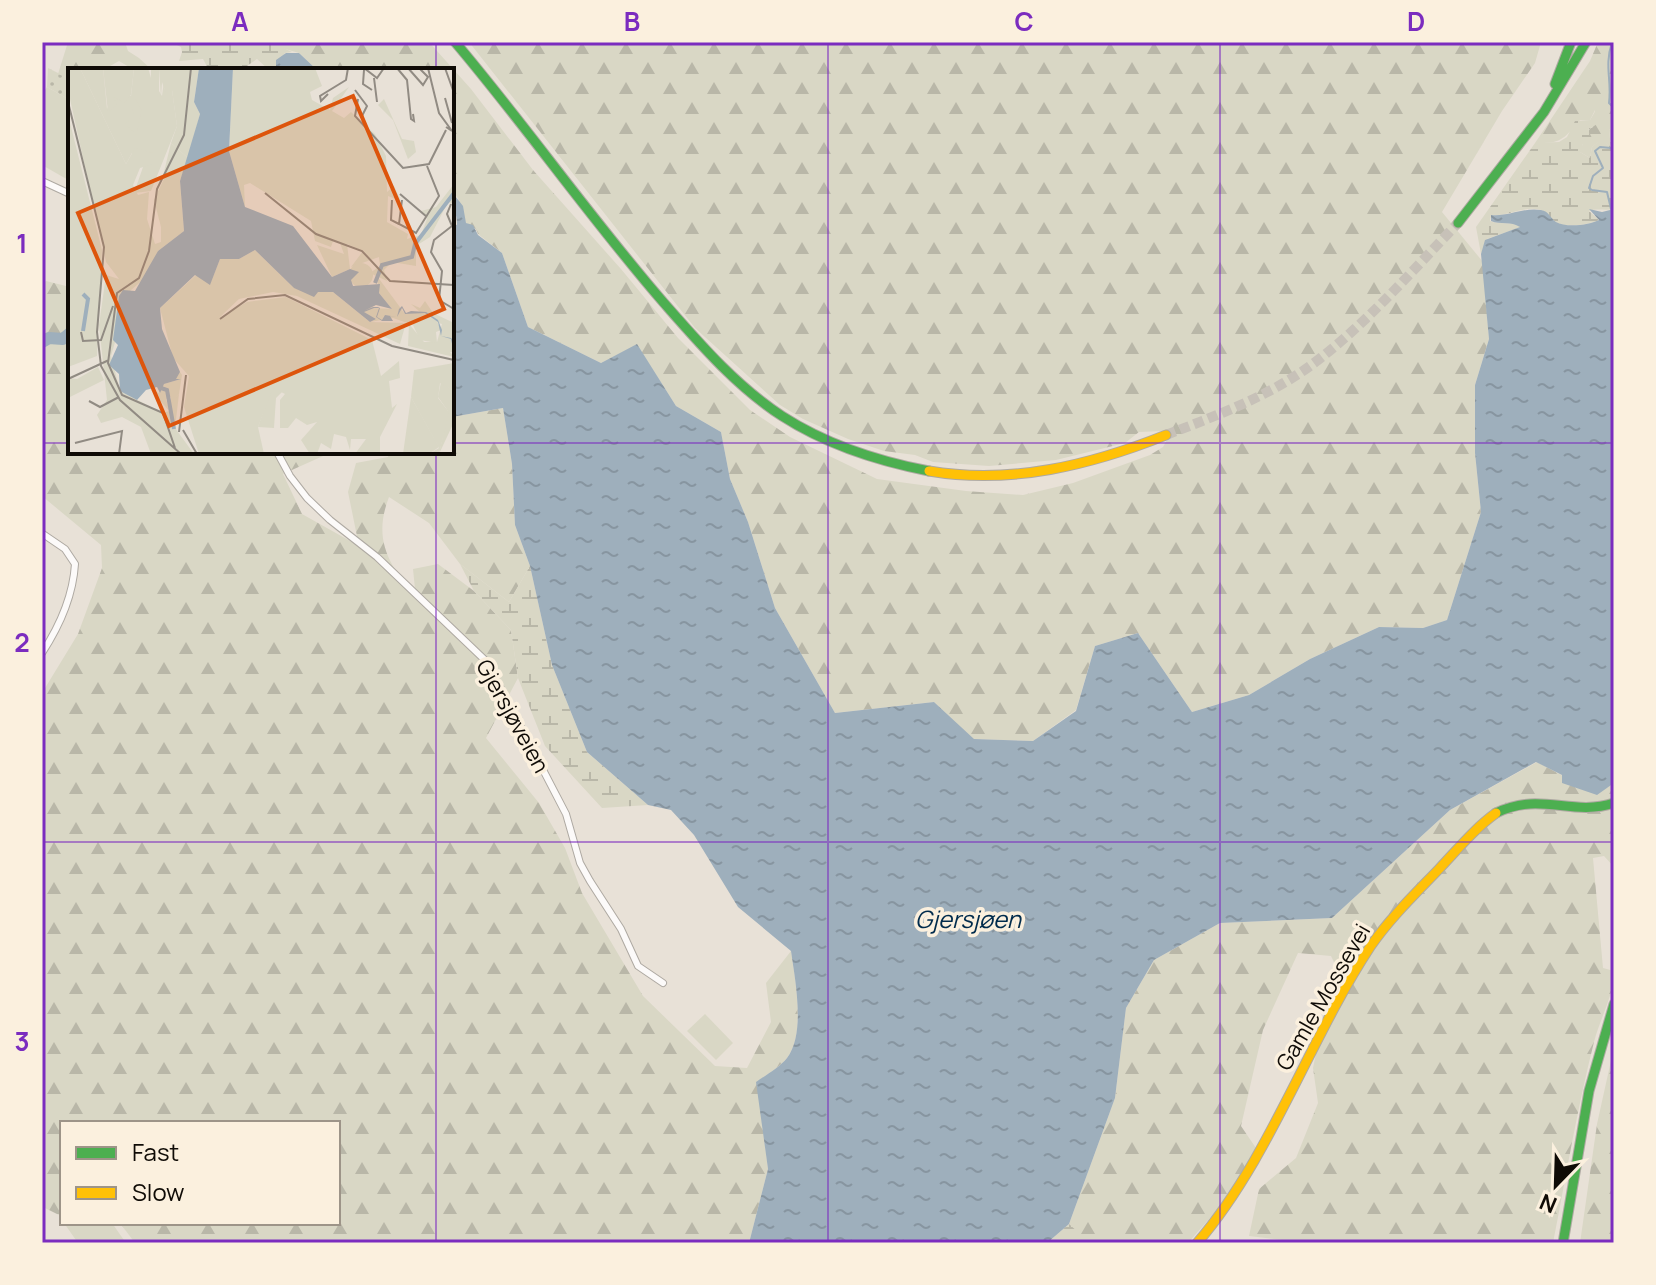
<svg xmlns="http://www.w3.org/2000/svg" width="1656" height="1285" font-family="Manrope,sans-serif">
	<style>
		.grass { fill: url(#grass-dots) }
		.forest { fill: url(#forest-firs) }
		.wetland { fill: url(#wetland-marsh) }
		.park { fill: #d9d7c5 }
		.water { fill: url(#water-ripples) }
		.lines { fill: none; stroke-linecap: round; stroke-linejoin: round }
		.stream { stroke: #9eafbc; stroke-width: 2 }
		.river { stroke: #9eafbc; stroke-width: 12 }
		.primary-tunnel { stroke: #c7c1b8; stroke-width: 10; stroke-dasharray: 10 5; stroke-linecap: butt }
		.street-casing { stroke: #aea9a2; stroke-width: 8 }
		.fast-casing { stroke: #aea9a2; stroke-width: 11 }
		.slow-casing { stroke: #aea9a2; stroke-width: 11 }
		.street { stroke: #fcfaf9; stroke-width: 6 }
		.fast { stroke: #4caf50; stroke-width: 9 }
		.slow { stroke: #ffc107; stroke-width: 9 }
		.grid { fill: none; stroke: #7b2cbf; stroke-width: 2; stroke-opacity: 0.55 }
		.labels { text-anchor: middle; stroke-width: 7; stroke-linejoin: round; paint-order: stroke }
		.street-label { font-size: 22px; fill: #0f0b06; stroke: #fbf0de }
		.water-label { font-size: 24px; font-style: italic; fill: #002b4c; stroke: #fbf0de }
		.inset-river { fill: none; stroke: #9eafbc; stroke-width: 4 }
		.inset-road { fill: none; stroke: #918b83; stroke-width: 2 }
		.view { fill: #dd550c; fill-opacity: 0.15; stroke: #dd550c; stroke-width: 4 }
		.inset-edge { fill: none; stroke: #0f0b06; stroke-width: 4 }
		.neatline { fill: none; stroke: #7b2cbf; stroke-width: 3 }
		.grid-label { font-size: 26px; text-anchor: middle; font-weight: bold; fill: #7b2cbf }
	</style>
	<defs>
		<pattern id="grass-dots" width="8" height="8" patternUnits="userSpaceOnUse" patternTransform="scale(2)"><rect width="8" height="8" fill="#d9d7c5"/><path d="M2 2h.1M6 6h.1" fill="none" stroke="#b9b7a8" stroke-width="1.8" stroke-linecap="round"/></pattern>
		<pattern id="forest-firs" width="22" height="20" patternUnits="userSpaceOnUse" patternTransform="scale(2)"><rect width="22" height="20" fill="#d9d7c5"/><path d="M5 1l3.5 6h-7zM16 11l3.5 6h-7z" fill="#b9b7a8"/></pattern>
		<pattern id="wetland-marsh" width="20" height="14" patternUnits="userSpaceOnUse" patternTransform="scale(2)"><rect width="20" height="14" fill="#d9d7c5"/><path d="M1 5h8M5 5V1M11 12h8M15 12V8" fill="none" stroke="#b9b7a8"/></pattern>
		<pattern id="water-ripples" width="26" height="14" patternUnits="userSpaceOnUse" patternTransform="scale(2)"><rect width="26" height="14" fill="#9eafbc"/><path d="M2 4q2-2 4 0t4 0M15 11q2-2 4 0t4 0" fill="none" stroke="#8795a0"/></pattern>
	</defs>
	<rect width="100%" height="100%" fill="#e8e1d7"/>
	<path class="grass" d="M48,68L70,79V100L47,87Z"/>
	<path class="forest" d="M68,42H125L128,51L139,58L152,70H134L119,61L103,70H70V79L58,74Z
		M272,42H429L471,89L533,170L621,269L678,338L750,410L790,437L877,479L966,491L1023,495L1073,483L1150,455L1163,447L1168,438L1164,431L1139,432L1125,443L1056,460L989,466L933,462L915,455L884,451L848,439L803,419L780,405L695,328L469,42H1541L1535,63L1502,111L1442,212L1483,262L1489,339L1475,385V453L1481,512L1447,620L1423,628L1379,627L1310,659L1249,695L1192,712L1138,633L1095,646L1076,710L1033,741L973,739L934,702L835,713L775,608L748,522L730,479L721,432L676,406L637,345L601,363L528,327L502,253L478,234L476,229L466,223L458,198L452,192V70H326L315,68L299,53L275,46Z
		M1598,42H1614V98L1611,102L1614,106V126L1609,130L1611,147L1601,140L1592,147L1590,158L1580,152L1583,143L1591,138L1588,130L1593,127L1595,110L1590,120H1580C1564,139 1561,144 1535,143L1590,61Z
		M46,281L70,287V452H332L283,474L302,514L359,546L348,492L356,463L388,457L389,452H452V417L503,408L512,464L515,525L530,566L509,602L460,564L429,523L389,497C372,541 390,565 416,599L413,569L438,564L474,591L511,630L518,678L486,738L539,803L565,848L582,893L643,996L715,1066L747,1068L771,1022L766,983L791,951C795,980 806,1033 787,1058C780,1067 766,1075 757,1082L768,1169L749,1243H135L120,1223H338V1123H62V1213L59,1215L45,1208L42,1179V693L78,634L102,568L101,545L42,496V284Z
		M1537,762L1597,794L1614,783V867L1604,856L1593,858L1603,968L1614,971C1614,996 1600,1018 1594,1042C1577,1109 1566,1176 1553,1243H1308L1249,1236L1259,1189L1296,1158L1318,1103L1313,1068L1324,1015L1342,979L1331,956L1298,953L1263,1030L1241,1126L1258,1151L1239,1185L1188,1243H1076L1069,1224L1115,1098L1126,1008L1154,960L1220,923L1332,918L1450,810Z
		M1614,1047V1243H1580L1597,1124Z"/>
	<path class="wetland" d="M170,42H250L256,45L260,42H272L292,52L285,53L276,66L280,70H269L257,59L241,70H209L203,59L179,61L182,52L181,47Z
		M1598,109L1597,124L1588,130L1592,138L1582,145L1586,151L1580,152L1590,158L1592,147L1601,139L1611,147L1609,130L1614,126V209C1605,211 1597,208 1589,211L1599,220C1591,224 1566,229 1556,222C1551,219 1548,212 1541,210C1523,205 1508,217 1491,215L1490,221C1500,225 1511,221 1521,227L1487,239L1481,254L1476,227L1535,143L1559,142L1567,137L1575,121L1590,120L1596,110Z
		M460,564L509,602L530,566L552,665L587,752L648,805L602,808L545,746L518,678L511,630L474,591Z
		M1069,1224L1090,1243H1047Z"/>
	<path class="park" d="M47,87L70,100V181L42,165V95Z
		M705,1014L733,1043L716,1060L687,1031Z
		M64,1223H112L126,1243H78Z"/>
	<path class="water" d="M286,53H299L315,68L326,70H280L276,66V60Z
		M452,192L463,206L466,223L473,225L478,235L502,253L528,327L601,363L637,344L676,406L721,432L730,479L748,522L775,608L835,713L934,702L974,739L1033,741L1076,711L1095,646L1138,633L1192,712L1249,695L1310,659L1379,627L1423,628L1447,620L1481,512L1475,453V385L1489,339L1481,254L1485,240L1520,227C1511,221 1500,225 1491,221V215C1508,217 1523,207 1541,210C1549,211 1550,218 1556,222C1566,228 1590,225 1599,220L1589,209L1602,212L1614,209V783L1597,795L1562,783V775L1536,762L1450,810L1332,918L1220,923L1154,960L1126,1008L1115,1098L1069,1224L1047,1243H749L768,1169L756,1082C766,1075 780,1067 787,1058C806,1033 795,980 791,951L738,907L694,835L671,810L648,805L587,752L552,665L530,566L515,525L512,464L503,408L452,417V223L457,225C457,213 452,203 452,192Z"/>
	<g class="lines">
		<path class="stream" d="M1612,42C1604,67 1612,79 1609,103L1614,108
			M1614,130V143
			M1611,209L1607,192L1592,190L1589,188L1593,176L1603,168L1595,151L1600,147L1611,148L1614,145"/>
		<path class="river" d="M42,342L49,338L63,339L70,333"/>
		<path class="primary-tunnel" d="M1166,435C1218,415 1273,395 1318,360C1371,319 1412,271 1458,223"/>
		<g class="street-casing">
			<path id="street" d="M42,181L70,194
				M277,452L290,476L307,498L330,520L377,557L487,662L566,814L580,863L590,881L621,929L638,966L663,983
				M42,653C59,627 73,596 75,564L65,549L43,534"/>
		</g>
		<g class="fast-casing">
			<path id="fast" d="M455,42C527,127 591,219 664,303C700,344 736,386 782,416C827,445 877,461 929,471
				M1555,84L1571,42
				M1458,223L1544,112L1586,42
				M1496,813C1541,791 1571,817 1614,803
				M1563,1243L1589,1091L1614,1004"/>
		</g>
		<g class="slow-casing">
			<path id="slow" d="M929,471C1011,485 1091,465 1166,435
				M1197,1243C1269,1160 1309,1040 1370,947C1390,918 1415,894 1439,869C1458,849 1474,829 1496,813"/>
		</g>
		<use href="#street" class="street"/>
		<use href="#fast" class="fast"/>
		<use href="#slow" class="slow"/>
	</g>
	<path class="grid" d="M436,42V70M828,42V1243M1220,42V1243M42,443H70M452,443H1614M436,452V1243M42,842H1614"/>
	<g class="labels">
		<g class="street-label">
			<text transform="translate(513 716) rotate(61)" y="8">Gjersjøveien</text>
			<text transform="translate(1323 997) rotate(-60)" y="8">Gamle Mossevei</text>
		</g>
		<g class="water-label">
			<text x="968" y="928">Gjersjøen</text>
		</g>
	</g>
	<g transform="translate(68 68)">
		<rect width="386" height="386" fill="#e8e1d7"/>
		<path d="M12,0H35L39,41L45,28H63L66,0H80L83,10V0H91V23L94,28L96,13V21L104,22L109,58L83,123L66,125L75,99L64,85L58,96ZM373,314L386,323V354L371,386L380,343L370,329ZM204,319L215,323L208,330L206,360L190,359ZM343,329L371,379L361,386H335Z" fill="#d9d7c5"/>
		<path d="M0,0H12L58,96L67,80L85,85V96L72,100L65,117L70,127L81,124L79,151L87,176L93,174V159L86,132L101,100L112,113L116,163L90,183L78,209L62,223L43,288L52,323L95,345L101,343V327L103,334L111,326L107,360L126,386H83L73,359L54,349L33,355L29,347L39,332L31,257L38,207L51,211L38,194L0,22ZM35,0H66L63,27L56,35L45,28L49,37L40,44ZM91,0H131L126,34L132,46L120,90L103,75L109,58L104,22L98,26L94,14L93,29ZM165,0H247L254,18L242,24L244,32L262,42L265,30L281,19L264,43L276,50L283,44L307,66L318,88L319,124L326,118L333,133L320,128L319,154L340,166L339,171L353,167L359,151L353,143L368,139L386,116V136L380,134L362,169L348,178V198L324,194L316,202L319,213L302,205L312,198L311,189L283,199L295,183L279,176L282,201L264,209L249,177L276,186L272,175L265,173L263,179L247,173L243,153L182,115L176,117L177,139L161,83ZM67,31L74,42L68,67L57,55L62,52V36L67,48ZM316,31L334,71L346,73L348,84L340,91L325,52L310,37ZM0,47L34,182L29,288L0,299ZM187,182L226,220L265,224L302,254L338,255L332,276L229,228L205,224L171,231L151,250L179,234L218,229L304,272L313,308L331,293L332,310L321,313L324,340L329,336L312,369V384L287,386L298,371H283L282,382L278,369L266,366L263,381L253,375L249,386H242L233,372L249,354L239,357L228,350L220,360H212V332L217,326L205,320L190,359L196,386H131L116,339L121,308L105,290L92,240L128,207L142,216L152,191H171ZM357,233L365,245L386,255V284H382L386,289L340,278L341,256L356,274H369L374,256L342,246L352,244L343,236L352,240ZM386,295V323L372,315L370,330L381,344L371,386H361L371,380L343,329L346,302ZM30,299L36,312L0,330V310L9,311Z" fill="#d9d7c5"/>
		<path d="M103,75L120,90L112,113L95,108ZM281 207a12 12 0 1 1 24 0a12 12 0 1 1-24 0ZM309,208L337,246L358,245L369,253L373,262L368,264L369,275L352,272L345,257L325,250L302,254L308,251L286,239L324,241L311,225ZM112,304L114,307L111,326L103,336V329L98,331L102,344L83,322L91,325L96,316L113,311H107Z" fill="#d9d7c5"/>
		<path d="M131,0H165L161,83L177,139L225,158L264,209L282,201L291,204L283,212L285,218L312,216L311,225L324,241L308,237L296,243L305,239H310L312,240L309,249L314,252L317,247L329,249L331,241L334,238L338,245L343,243L358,244L370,252L374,262L373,268L383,270L385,272L386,285L383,271L373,268L370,254L357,245L337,246L334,240L329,249L322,248L325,253H314L308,249L311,240H306L296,244L308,251L302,254L265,224H250L246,229L226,220L187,182L171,191H152L142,217L127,207L92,240L94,261L112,304L108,311H113L96,316L92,325L89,319L78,322L69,332L52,323L51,306L41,297L50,277L45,272L51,228L55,222L67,223L90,183L116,163L112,113L132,46L126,34Z" fill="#9eafbc"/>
		<path class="inset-river" d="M307,215L314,197L344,189L347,176L386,125M15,263L20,231L15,226M93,320L99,322L106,361"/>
		<path class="inset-road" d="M296,0L309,10L316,0M329,0L339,12L343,51L346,53L345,46M340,0L355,17L360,9L351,0M360,0L371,45L384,63L378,59M377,0L386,25M296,2L295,16L304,22M306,10L309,34M287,22L299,38L293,50M260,26L253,33L252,28L278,12L280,0M377,30L384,55M290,31L287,48L335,100L361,96L378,62M0,34L36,179L29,264L33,298L52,332L113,386M197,125L248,166L294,183L322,213L386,217M332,126L359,149M324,132L323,152L331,156M334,132L331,156L348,165L371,128L359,98M383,136L379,146L384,158L366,172L363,184L374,203L371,232L386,241M152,251L180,231L217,227L324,278L386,292M13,264L15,273L33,272L45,238M0,311L41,292M21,333L32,339L51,329M115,362L129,386M111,364L118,307M7,375L54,363L51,386M107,380L95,345L54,327L40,295L49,225L71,210L81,183L89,121L116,67L123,0"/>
		<path class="view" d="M285,28L376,241L101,358L10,145Z"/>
		<rect width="386" height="386" class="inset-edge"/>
	</g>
	<rect width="1656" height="1285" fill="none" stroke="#fbf0de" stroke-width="88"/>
	<rect x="60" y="1121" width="280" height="104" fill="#fbf0de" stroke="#9d9488" stroke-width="2"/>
	<rect x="76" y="1147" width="40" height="12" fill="#4caf50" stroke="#9d9488" stroke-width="2"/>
	<text x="132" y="1161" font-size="24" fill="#0f0b06">Fast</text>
	<rect x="76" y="1187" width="40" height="12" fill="#ffc107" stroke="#9d9488" stroke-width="2"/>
	<text x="132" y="1201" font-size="24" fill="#0f0b06">Slow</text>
	<g transform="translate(1556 1185) rotate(203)" stroke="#fbf0de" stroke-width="6" paint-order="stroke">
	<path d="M0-6L14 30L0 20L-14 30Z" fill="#0f0b06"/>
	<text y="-12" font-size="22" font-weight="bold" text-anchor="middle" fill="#0f0b06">N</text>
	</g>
	<rect x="44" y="44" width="1568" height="1197" class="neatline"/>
	<g class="grid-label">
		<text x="240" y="31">A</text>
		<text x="632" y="31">B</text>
		<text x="1024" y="31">C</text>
		<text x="1416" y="31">D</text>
		<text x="22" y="253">1</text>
		<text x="22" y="652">2</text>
		<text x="22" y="1051">3</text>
	</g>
</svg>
